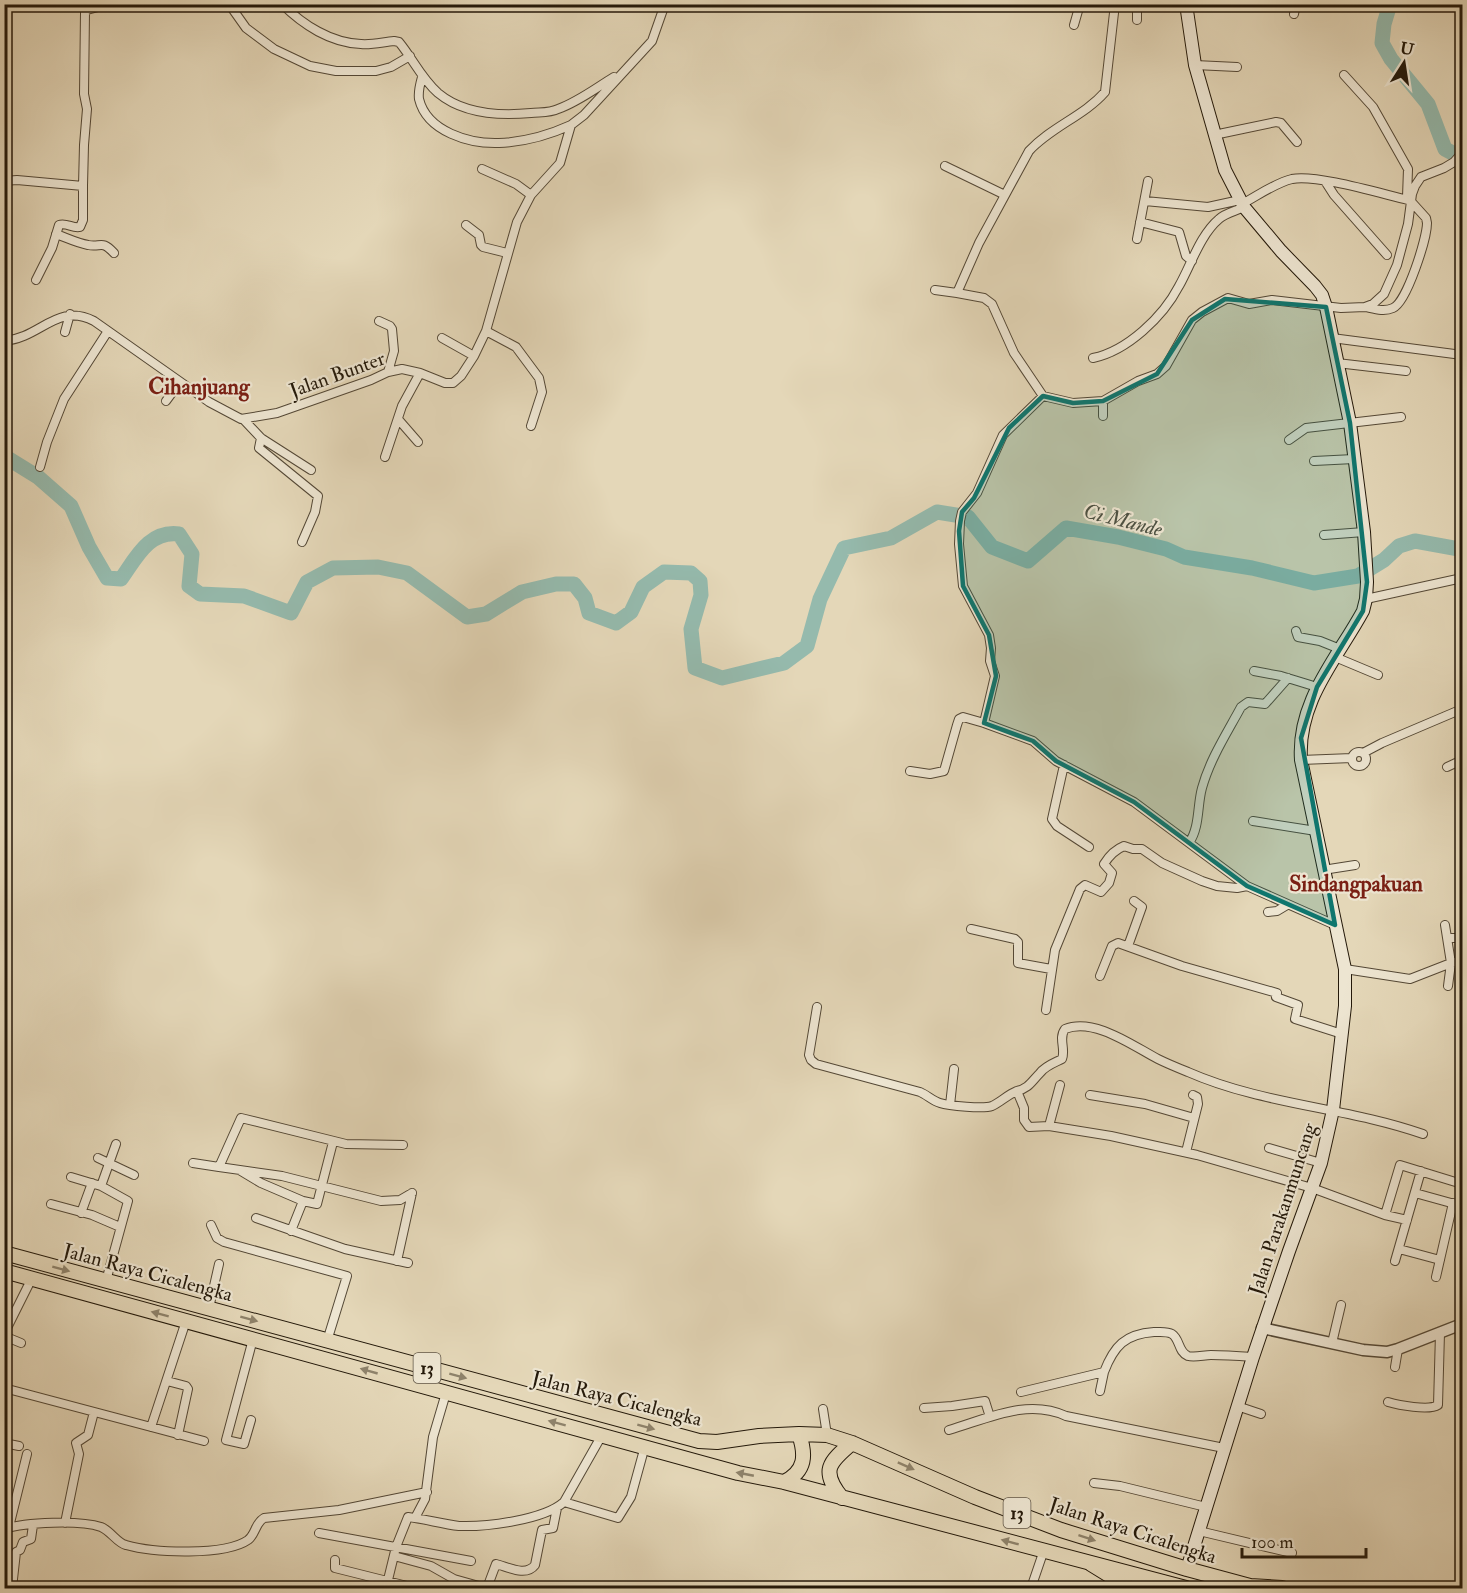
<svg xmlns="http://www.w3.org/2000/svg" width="1467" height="1593" font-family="'IM FELL Double Pica',serif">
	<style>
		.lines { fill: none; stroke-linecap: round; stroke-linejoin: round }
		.river { stroke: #95baad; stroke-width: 15 }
		.minor-casing { stroke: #544836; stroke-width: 10 }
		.tertiary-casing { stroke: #544836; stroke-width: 13 }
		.secondary-casing { stroke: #24190a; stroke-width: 14 }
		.primary-casing { stroke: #24190a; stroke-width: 16 }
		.trunk-casing { stroke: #24190a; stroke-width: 16 }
		.minor { stroke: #ede5d1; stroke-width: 8 }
		.tertiary { stroke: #ede5d1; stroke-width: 10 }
		.secondary { stroke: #ede5d1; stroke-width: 12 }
		.primary { stroke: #e4d7b8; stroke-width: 14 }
		.trunk { stroke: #e4d7b8; stroke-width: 14 }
		.oneway { fill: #8e826a }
		.marked { fill: #0f766e; fill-opacity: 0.2; stroke: #0f766e; stroke-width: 4.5; stroke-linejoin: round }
		.labels { text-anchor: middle; stroke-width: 4.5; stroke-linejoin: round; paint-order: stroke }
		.shield { fill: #ede5d1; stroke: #605646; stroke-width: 1.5 }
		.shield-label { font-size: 18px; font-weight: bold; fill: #24190a }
		.street-label { font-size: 20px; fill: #24190a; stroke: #ede5d1 }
		.water-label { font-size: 21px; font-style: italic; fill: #4c5143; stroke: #ede5d1 }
		.quarter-label { font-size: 22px; font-weight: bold; fill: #7a1f14; stroke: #ede5d1 }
	</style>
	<rect width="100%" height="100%" fill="#e4d7b8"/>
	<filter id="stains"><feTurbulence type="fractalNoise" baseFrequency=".00333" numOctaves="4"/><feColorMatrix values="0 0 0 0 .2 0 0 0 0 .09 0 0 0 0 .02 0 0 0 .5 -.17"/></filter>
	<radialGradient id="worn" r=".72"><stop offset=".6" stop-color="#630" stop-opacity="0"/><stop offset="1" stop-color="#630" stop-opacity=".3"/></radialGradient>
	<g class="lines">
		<path class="river" d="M1390,4L1384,24L1382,43L1391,59L1428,104L1445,149L1462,158
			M4,456L38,477L71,506L89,547L107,578L121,579C136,558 149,530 179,534L192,554L189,586L200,594L244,596L291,613L307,582L333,568L378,567L407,573L467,617L486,614L522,592L556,584H574L585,598L589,613L616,623L631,612L643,587L664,572L691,573L700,581L701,595L691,629L695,668L722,678L784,663L807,646L820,599L844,548L891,538L937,512L968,517L992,547L1028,561L1066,528L1118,537L1166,549L1184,557L1252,568L1314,583L1358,576L1384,560L1399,546L1415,541L1459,549L1462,546"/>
		<g class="minor-casing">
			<path id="minor" d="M229,4L246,28L274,49L310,66L336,71H376L391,67L410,56
				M282,4C303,25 331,43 361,44C372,45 383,42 394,41L399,42C413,59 421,78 438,93C463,114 500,116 531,113C540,112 550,113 558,109C578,102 596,88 614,77
				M1137,4V20
				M1294,14L1296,4
				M1074,25L1080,4
				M1195,65L1237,67
				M1344,75L1373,107L1408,169L1407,197L1426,218L1427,223C1427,238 1407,302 1393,308C1384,312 1375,309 1366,307
				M422,77C420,84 418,92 419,99C427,132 470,144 499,143C524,142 549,135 571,125
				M1214,135L1276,122L1281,123L1297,142
				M945,166L1005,195
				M482,169L516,184L531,195
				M4,181L17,180L83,186L84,145L87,109L84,94L85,12L87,10L109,4
				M1325,181L1334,195L1387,255
				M1145,201L1208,207L1240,200
				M1242,204C1257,196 1275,183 1292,179C1316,174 1382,194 1408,200
				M1140,222L1179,232L1186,256L1192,261
				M466,225L479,235L481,245L483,247L507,253
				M56,234C67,238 77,243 88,245C101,248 101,239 114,253
				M1137,239L1148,181
				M36,280L52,248L59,225C66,222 73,229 80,227L83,220V186
				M935,290L957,293L979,243L1029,151C1051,127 1084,116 1105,92L1115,4
				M957,293L984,298L992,304L1014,353L1043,396L1073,403L1103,401L1138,381L1157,374L1166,366L1192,320L1202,312L1228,298L1249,304L1272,300L1341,308L1365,307L1373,304L1384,294L1397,265L1408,224L1412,194L1415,186L1421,177L1444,168L1454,162L1462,153
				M379,321L390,326L392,329L394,351L388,372
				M486,331L516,347L539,378L542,392L531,426
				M65,332L70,314
				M442,338L474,356
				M1332,338L1462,355
				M4,341C41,338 57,302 94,321L209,402L241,419L277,413L371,380L388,372L402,369L420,373L445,383H453L461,376L474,356L486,331L517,222L531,195L560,163L571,125L584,115L652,41L665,4
				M1093,358C1127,351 1163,317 1179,286C1191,265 1200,235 1219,219C1225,213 1236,211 1244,207
				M1337,363L1406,371
				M166,401L180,382
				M1103,416V401
				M398,419L418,442
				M244,420L261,438L311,470
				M261,438L259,448L318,496L315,512L302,542
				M1289,440L1306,428L1401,417
				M385,457L402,406L420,373
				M1314,461L1354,459
				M40,467L47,442L64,399L108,331
				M1324,535L1364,532
				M1366,599L1462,578
				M1296,631L1298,637L1320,641L1340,649
				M1335,657L1378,675
				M1254,671L1281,676L1317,687
				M984,723L995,676L990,661L991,648L989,635L963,586L959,544L960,521L962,512L977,493L1003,435L1043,396
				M1352 759a7 7 0 1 1 14 0a7 7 0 1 1-14 0Z
				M1363,753L1382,743L1462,709
				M1301,760L1352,758
				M1064,765L1052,819L1057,826L1089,847
				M1447,767L1462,760
				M910,771L930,774L944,771L957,725L959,719L963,717L984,723L1033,741L1056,761L1134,802L1247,886L1335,925
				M1253,821L1316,831
				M1189,843C1200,827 1197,806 1202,788C1210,759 1227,733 1241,707L1248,702L1265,704L1288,678
				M1323,870L1355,865
				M1268,912L1277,911L1287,905
				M1445,925L1451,963L1448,986
				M971,929L1015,939L1018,942V963L1051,969
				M1448,938H1462
				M1128,946L1142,907L1134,901
				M1345,969L1410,979L1451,963L1462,961
				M1100,976L1112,946L1118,943L1182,966L1277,993L1276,997L1298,1005L1295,1019L1342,1034
				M817,1007L809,1055L811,1060L816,1064L920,1092C927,1095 933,1101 940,1103C949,1106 984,1109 992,1106C1001,1102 1007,1095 1017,1091L1024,1108V1120L1029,1127L1049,1126L1111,1136L1197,1155L1312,1188L1385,1215L1407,1220
				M1046,1010L1055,950L1080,889L1085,885L1101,892L1109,883L1112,873L1104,864C1109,856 1114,850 1124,846L1133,849H1142L1162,863L1202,881L1217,886L1237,888L1247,886
				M1017,1091C1029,1088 1031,1082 1040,1073C1045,1066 1054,1063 1062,1059C1066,1049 1058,1038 1065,1029C1094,1017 1133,1046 1158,1059C1168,1064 1178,1068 1188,1072C1263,1105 1346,1107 1423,1134
				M1090,1095L1145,1104L1194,1118
				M950,1105L954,1069
				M1049,1126L1060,1085
				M1269,1148L1321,1163
				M1186,1152L1198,1104L1197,1097L1193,1095
				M98,1158L134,1175
				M193,1163L219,1167L241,1118L346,1144L403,1145
				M219,1167L282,1176L381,1201L400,1200L412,1193
				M241,1171L261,1183L303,1201
				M71,1177L101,1186L128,1201L106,1281
				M101,1186L116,1144
				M1415,1193L1462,1206
				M51,1204L92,1215L120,1227
				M81,1213L92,1183
				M1385,1215L1400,1165L1462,1184
				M256,1218L345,1249L408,1263
				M211,1225L217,1238L224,1242L347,1276L327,1341
				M291,1231L303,1201L317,1204L333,1142
				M1399,1249L1440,1260
				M397,1261L412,1193
				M1395,1261L1421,1171
				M1436,1277L1453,1203
				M209,1308L219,1264
				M4,1334L32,1278
				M4,1336L21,1343
				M1332,1343L1341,1305
				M1395,1367L1398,1349
				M167,1381L186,1386L188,1389L178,1435
				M4,1388L204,1441
				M1100,1391L1104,1372
				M1021,1392L1104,1372C1114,1346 1125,1334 1154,1332C1160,1332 1167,1331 1172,1334C1180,1339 1178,1352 1188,1356C1195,1358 1204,1355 1211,1355C1225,1355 1239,1356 1253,1357
				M1388,1402C1398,1405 1429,1411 1438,1405L1440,1333
				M1237,1406L1261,1414
				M924,1408L952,1406L985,1401L990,1417
				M823,1409L827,1435
				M251,1420L244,1444L226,1440L253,1339
				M151,1427L186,1321
				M949,1430C987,1419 1027,1398 1066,1416L1224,1448
				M4,1443L19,1446
				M1094,1483L1120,1486L1206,1507
				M564,1502L618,1518L631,1497L645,1446
				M415,1518L425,1499L433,1437L446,1393
				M65,1523L79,1454L76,1443L88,1435L94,1412
				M9,1527L27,1454
				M4,1529C26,1522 80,1520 101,1527C111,1531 117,1543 126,1545C154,1553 225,1556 248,1540C256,1534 255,1523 264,1518L339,1510L427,1492
				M1199,1531L1292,1553
				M319,1533L471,1561
				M394,1556L431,1566L454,1579L486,1588
				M335,1560V1568L415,1588
				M12,1588L16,1552L20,1550L23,1542L31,1539L33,1525
				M386,1588L396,1547L408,1517C425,1519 442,1524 459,1526C486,1527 544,1520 564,1502L602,1435
				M487,1588L496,1564C508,1567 526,1577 535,1565L542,1530L553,1528L557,1508
				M1031,1588L1044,1550"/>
		</g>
		<g class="tertiary-casing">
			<path id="tertiary" d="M1262,1328L1363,1350L1387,1352L1398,1349L1462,1324"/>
		</g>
		<g class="secondary-casing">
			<path id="secondary" d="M1186,4L1195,65L1225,170L1244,207L1281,251L1315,286L1322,295L1326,307L1350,423L1364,532L1367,582L1366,599L1363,611C1337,659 1297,701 1301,760L1345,969V1006L1333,1110L1321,1163L1289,1251L1253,1357L1187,1569"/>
		</g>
		<g class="primary-casing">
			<path id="primary" d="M1091,1564L1130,1588"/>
		</g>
		<g class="trunk-casing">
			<path id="trunk" d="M4,1253L699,1441L717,1442L759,1436L799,1434L827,1435L852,1443L975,1497L1061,1530L1187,1569L1250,1586L1282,1588
				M4,1271L738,1473L784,1482L1186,1588
				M784,1482C806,1471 806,1455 799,1434
				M842,1498C820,1471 829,1462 852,1443"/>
		</g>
		<use href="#minor" class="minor"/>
		<use href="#tertiary" class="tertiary"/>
		<use href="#secondary" class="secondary"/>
		<use href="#primary" class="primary"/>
		<use href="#trunk" class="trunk"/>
	</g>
	<defs><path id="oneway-solid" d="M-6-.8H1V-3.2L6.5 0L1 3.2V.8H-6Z" transform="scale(1.5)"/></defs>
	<g class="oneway">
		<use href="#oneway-solid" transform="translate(61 1269) rotate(15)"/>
		<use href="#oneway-solid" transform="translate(160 1314) rotate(-165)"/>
		<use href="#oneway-solid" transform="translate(249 1319) rotate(15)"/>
		<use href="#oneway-solid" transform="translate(369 1371) rotate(-164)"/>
		<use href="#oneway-solid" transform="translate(458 1376) rotate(15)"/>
		<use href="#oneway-solid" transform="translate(557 1423) rotate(-165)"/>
		<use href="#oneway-solid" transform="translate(646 1427) rotate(15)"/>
		<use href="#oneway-solid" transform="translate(906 1466) rotate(24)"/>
		<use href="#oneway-solid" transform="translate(745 1474) rotate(-169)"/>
		<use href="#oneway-solid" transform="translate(1087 1538) rotate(18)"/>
		<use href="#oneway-solid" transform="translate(1010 1542) rotate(-165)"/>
	</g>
	<path class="marked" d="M1225,299L1326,307L1350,423L1367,582L1363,611L1317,687L1301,738L1335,925L1247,886L1134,802L1056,761L1033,741L984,723L996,676L989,635L963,586L959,531L962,512L974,498L1009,428L1043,396L1073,403L1103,401L1157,374L1192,320Z"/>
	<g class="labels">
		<g class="shield">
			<rect x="413.5" y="1353" width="27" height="30" rx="4.5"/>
			<rect x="1003.5" y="1498" width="27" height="30" rx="4.5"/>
		</g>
		<g class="shield-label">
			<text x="427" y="1374">13</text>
			<text x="1017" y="1519">13</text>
		</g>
		<g class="street-label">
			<text transform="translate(337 374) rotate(-20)" y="7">Jalan Bunter</text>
			<text transform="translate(1282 1209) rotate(-72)" y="7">Jalan Parakanmuncang</text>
			<text transform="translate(148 1272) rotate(15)" y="7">Jalan Raya Cicalengka</text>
			<text transform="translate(617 1398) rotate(14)" y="7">Jalan Raya Cicalengka</text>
			<text transform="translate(1133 1530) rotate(18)" y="7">Jalan Raya Cicalengka</text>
		</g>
		<g class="water-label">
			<text transform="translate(1123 520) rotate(14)" y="7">Ci Mande</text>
		</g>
		<g class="quarter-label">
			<text x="199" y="394">Cihanjuang</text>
			<text x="1356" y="891">Sindangpakuan</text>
		</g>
	</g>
	<rect width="1467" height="1593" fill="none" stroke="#e4d7b8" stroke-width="24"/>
	<rect x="6" y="6" width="1455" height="1581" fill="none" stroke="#24190a" stroke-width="3"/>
	<rect x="12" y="12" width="1443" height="1569" fill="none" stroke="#24190a" stroke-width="1.5"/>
	<g transform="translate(1404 63) rotate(12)" stroke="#ede5d1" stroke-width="4.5" paint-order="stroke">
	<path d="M0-4.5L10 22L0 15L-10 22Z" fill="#24190a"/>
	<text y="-9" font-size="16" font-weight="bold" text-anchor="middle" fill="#24190a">U</text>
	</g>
	<path d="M1242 1548v9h124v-9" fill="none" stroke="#24190a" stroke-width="3"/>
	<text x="1251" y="1548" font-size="18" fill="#24190a" stroke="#ede5d1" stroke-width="4.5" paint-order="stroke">100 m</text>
	<rect width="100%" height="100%" filter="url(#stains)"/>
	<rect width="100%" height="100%" fill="url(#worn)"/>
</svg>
